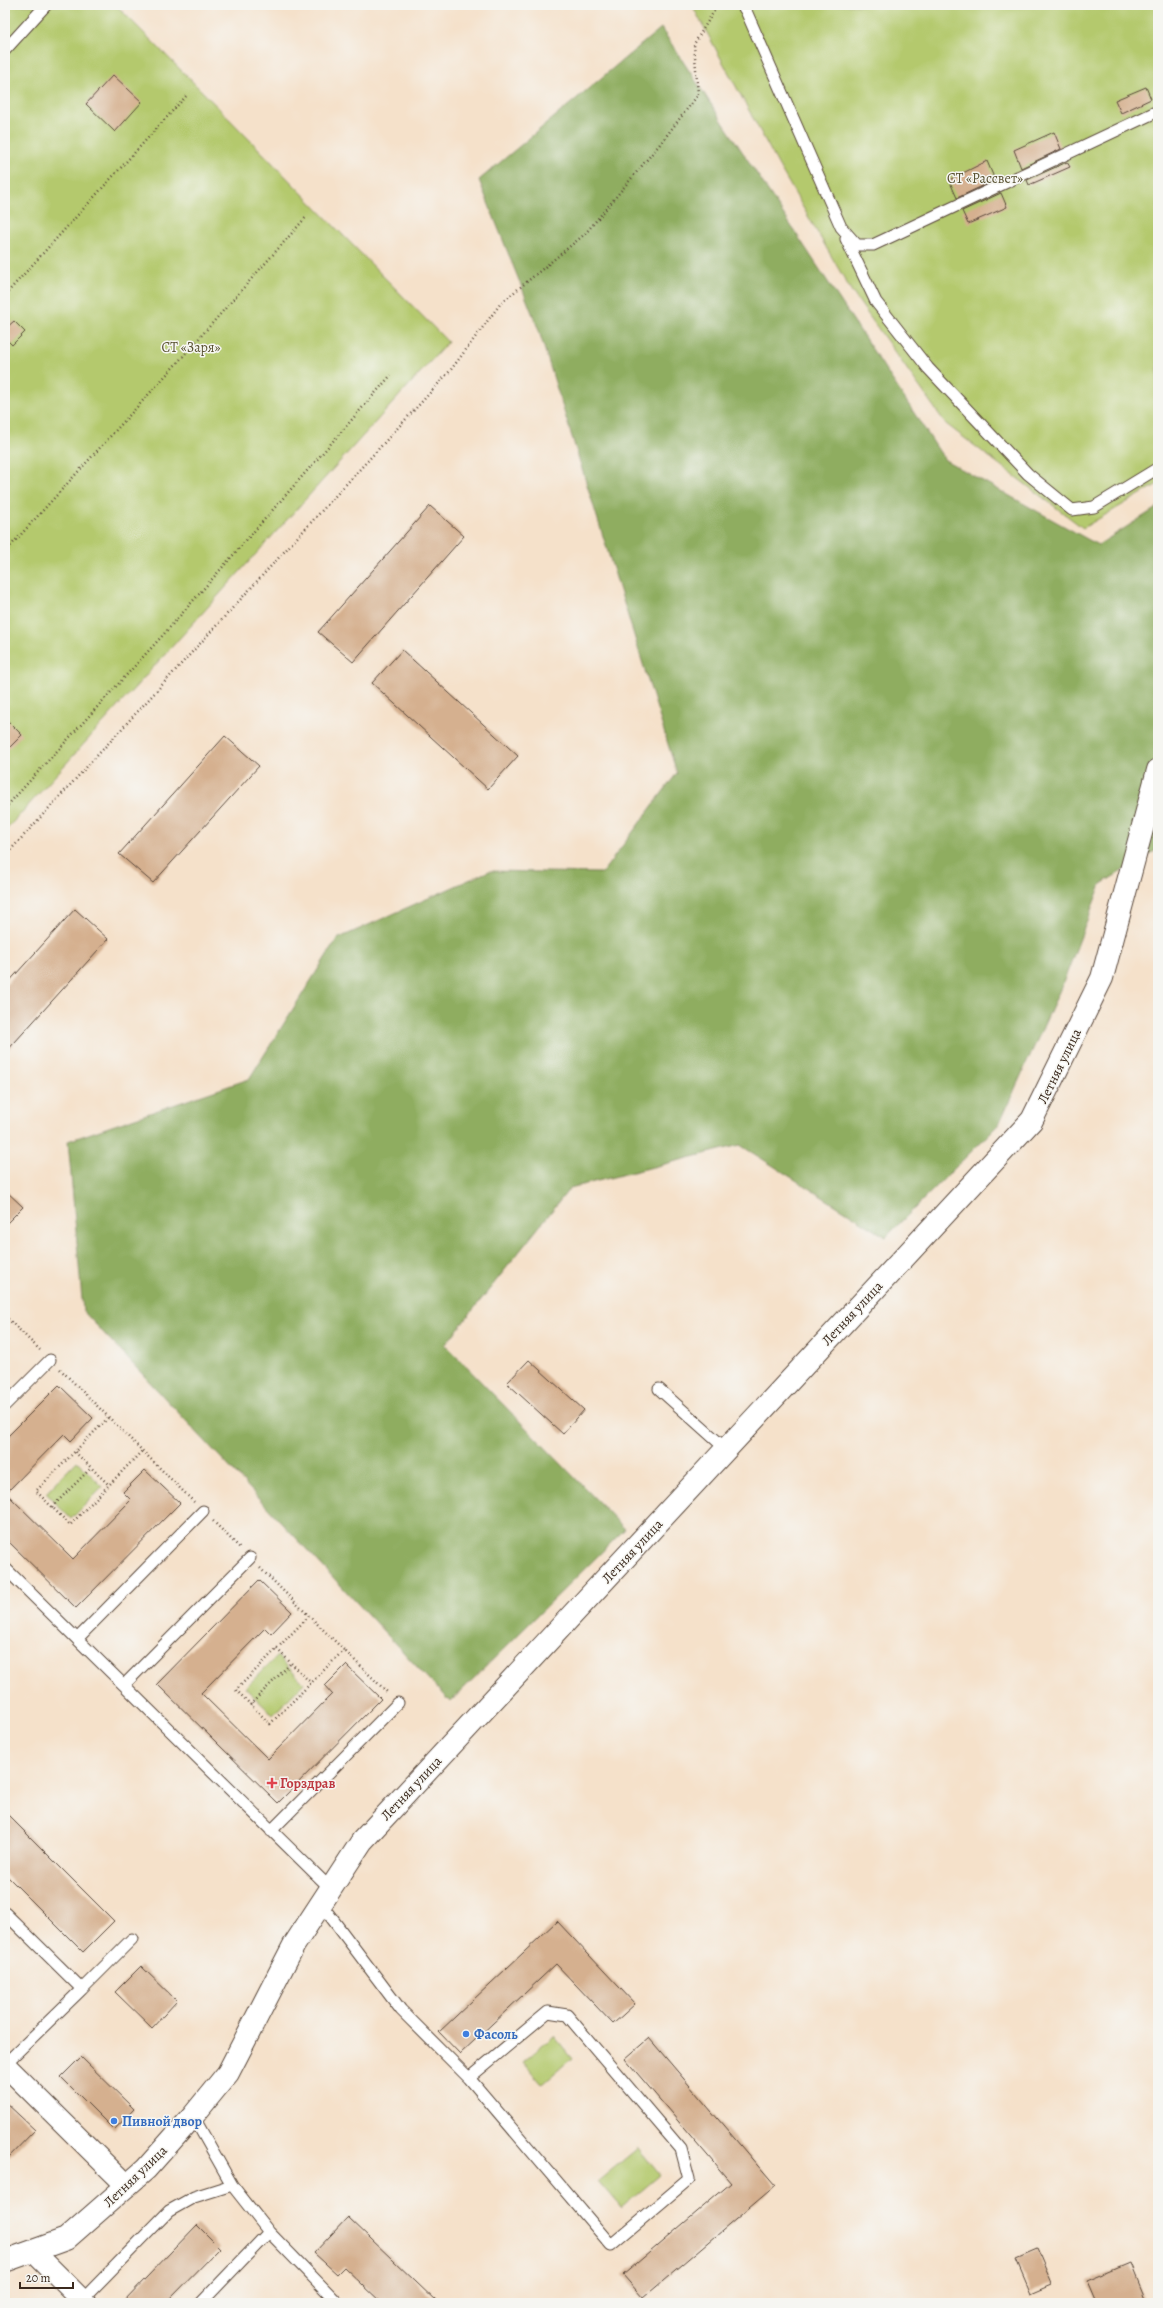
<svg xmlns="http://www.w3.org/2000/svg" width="1163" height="2308" font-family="Alegreya,serif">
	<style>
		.green { fill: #b4c96d; stroke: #787a46 }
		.forest { fill: #8fad60; stroke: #656c3f }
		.building { fill: #d5b08f }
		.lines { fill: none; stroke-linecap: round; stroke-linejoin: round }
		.lane-casing { stroke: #574538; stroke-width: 13 }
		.street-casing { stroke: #574538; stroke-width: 23 }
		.secondary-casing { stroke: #574538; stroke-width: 24 }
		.path { stroke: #574538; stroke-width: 2.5; stroke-dasharray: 1 3; stroke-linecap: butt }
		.lane { stroke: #fff; stroke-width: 11 }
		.street { stroke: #fff; stroke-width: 21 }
		.secondary { stroke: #fff; stroke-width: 22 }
		.health-dot { fill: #e0444e; stroke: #f6f6f2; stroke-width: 1.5 }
		.shop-dot { fill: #3f7fe0; stroke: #f6f6f2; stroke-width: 1.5 }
		.labels { text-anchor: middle; stroke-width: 3; stroke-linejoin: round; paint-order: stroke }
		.park-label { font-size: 14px; fill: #595232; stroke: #f6f6f2 }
		.street-label { font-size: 14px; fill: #3b2a1e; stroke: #f6f6f2 }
		.health-label { font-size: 14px; font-weight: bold; fill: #be3a42; stroke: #f6f6f2; text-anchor: start }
		.shop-label { font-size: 14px; font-weight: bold; fill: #366cbe; stroke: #f6f6f2; text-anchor: start }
	</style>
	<rect width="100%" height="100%" fill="#f6f6f2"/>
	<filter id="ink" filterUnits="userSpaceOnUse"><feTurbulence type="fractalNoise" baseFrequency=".025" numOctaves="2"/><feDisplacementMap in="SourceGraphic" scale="8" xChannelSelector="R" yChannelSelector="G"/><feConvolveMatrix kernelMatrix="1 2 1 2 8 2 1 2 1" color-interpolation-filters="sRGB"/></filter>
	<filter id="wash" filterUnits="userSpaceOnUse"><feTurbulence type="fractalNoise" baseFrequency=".012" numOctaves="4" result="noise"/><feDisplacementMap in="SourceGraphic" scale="16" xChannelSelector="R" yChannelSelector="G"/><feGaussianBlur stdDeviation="0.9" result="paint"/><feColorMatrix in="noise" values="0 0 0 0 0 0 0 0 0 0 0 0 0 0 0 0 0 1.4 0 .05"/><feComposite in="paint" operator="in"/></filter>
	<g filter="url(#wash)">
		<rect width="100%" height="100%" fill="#f5e1ca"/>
		<path class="green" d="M5,5H116C228,116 337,230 448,342L5,831Z
			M692,5H1158V484L1083,528L946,424L852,292L779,166Z
			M77,1461L103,1487L71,1519L46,1493Z
			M277,1656L304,1683L273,1715L245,1688Z
			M554,2036L572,2058L542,2084L523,2062Z
			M638,2148L660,2175L621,2208L598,2181Z"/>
		<path class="forest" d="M661,28L945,460L1098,545L1158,507V849L1101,884L1063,983L999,1124L886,1237L740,1145L570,1188L445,1345L625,1529L450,1702L83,1311L68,1141L249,1079L337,939L489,871L602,873L677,773L538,328L479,180Z"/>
		<g id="blocks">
			<path class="building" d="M113,75L142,102L115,132L86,104Z
				M1146,87L1151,99L1121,113L1115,100Z
				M1054,132L1061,149L1021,168L1014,150Z
				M987,161L995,180L957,198L949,180Z
				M1067,162L1070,167L1029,185L1027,180Z
				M1001,193L1007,207L968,224L962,211Z
				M14,321L25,332L12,345L5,338V329Z
				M430,506L464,536L353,662L318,632Z
				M402,650L518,756L488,789L372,683Z
				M5,718L22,735L5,752Z
				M225,736L259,766L153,883L119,854Z
				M75,909L108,939L5,1053V986Z
				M5,1190L23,1207L5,1225Z
				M529,1360L584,1410L563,1434L507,1383Z
				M59,1385L93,1418L71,1441L64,1434L6,1493L73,1559L131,1500L123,1492L145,1470L180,1503L76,1608L5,1538V1439Z
				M259,1580L292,1612L271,1634L265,1628L201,1693L268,1759L332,1694L325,1686L346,1665L381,1699L278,1803L157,1684Z
				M5,1812L114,1921L83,1952L5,1874Z
				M557,1921L635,2004L613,2024L556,1964L460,2054L439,2032Z
				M141,1966L177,2001L152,2028L115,1992Z
				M649,2038L775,2186L643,2298L623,2275L731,2183L625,2059Z
				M81,2057L134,2109L114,2130L61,2077Z
				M5,2102L35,2130L5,2161Z
				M348,2217L438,2303H382L344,2267L337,2274L314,2253Z
				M197,2225L220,2248L166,2303H122Z
				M1037,2249L1052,2284L1031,2293L1016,2258Z
				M1130,2264L1146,2303H1096L1087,2282Z"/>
		</g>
	</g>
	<g filter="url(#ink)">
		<use href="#blocks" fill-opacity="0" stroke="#574538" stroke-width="1"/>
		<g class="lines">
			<g class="lane-casing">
				<path id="lane" d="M742,5L746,11L841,227L857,245H873L1158,111
					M5,50L46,5
					M846,239L876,302L928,368L1028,474L1072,510L1094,507L1158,468
					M659,1389L726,1449
					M5,1405L50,1360
					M5,1568L331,1889
					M77,1639L203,1511
					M124,1685L250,1558
					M271,1831L398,1703
					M321,1904L401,2010L469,2078L611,2245L689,2179L681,2149L567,2015L548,2012L469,2078
					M5,1913L82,1989L5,2064
					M82,1989L132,1939
					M193,2116L232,2185L269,2232L338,2303
					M82,2300L169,2211L194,2197L232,2185
					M201,2303L269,2232"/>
			</g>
			<g class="street-casing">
				<path id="street" d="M5,2065L127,2186
					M33,2251L85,2303"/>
			</g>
			<g class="secondary-casing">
				<path id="secondary" d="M5,2261L66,2239L146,2169L193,2116L228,2073L294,1945L362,1841L1032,1120L1102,978L1158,770"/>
			</g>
			<path class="path" d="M5,295L187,95
				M5,552L178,362L307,216
				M5,808L164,634L391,375
				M5,856L450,371L501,303L585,234L660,144L698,95L694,44L716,8L721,5
				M5,1316L40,1350
				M60,1369L194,1502
				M108,1418L36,1491L70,1525L142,1451
				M75,1452L109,1485
				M52,1507L91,1468
				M213,1521L241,1549
				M260,1568L388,1693
				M309,1616L236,1690L270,1724L344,1650
				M277,1649L311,1683
				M250,1705L291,1663"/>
			<use href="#lane" class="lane"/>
			<use href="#street" class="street"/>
			<use href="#secondary" class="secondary"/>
		</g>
	</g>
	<path class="health-dot" d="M270 1777h4v4h4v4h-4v4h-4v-4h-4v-4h4z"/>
	<g class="shop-dot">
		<circle cx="466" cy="2034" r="4"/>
		<circle cx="114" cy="2121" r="4"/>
	</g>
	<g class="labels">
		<g class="park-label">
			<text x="985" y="183">СТ «Рассвет»</text>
			<text x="191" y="352">СТ «Заря»</text>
		</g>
		<g class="street-label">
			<text transform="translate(1059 1066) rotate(-64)" y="5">Летняя улица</text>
			<text transform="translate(852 1313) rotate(-47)" y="5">Летняя улица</text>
			<text transform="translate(632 1551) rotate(-47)" y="5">Летняя улица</text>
			<text transform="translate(411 1788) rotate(-47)" y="5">Летняя улица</text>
			<text transform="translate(135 2176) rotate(-44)" y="5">Летняя улица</text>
		</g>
		<g class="health-label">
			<text x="280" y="1788">Горздрав</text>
		</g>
		<g class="shop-label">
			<text x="474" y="2039">Фасоль</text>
			<text x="122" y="2126">Пивной двор</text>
		</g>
	</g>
	<rect width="1163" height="2308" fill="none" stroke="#f6f6f2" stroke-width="20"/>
	<path d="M20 2282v6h53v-6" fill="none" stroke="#3b2a1e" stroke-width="2"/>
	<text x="26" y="2282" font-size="12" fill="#3b2a1e" stroke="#f6f6f2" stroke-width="3" paint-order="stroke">20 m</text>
</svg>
